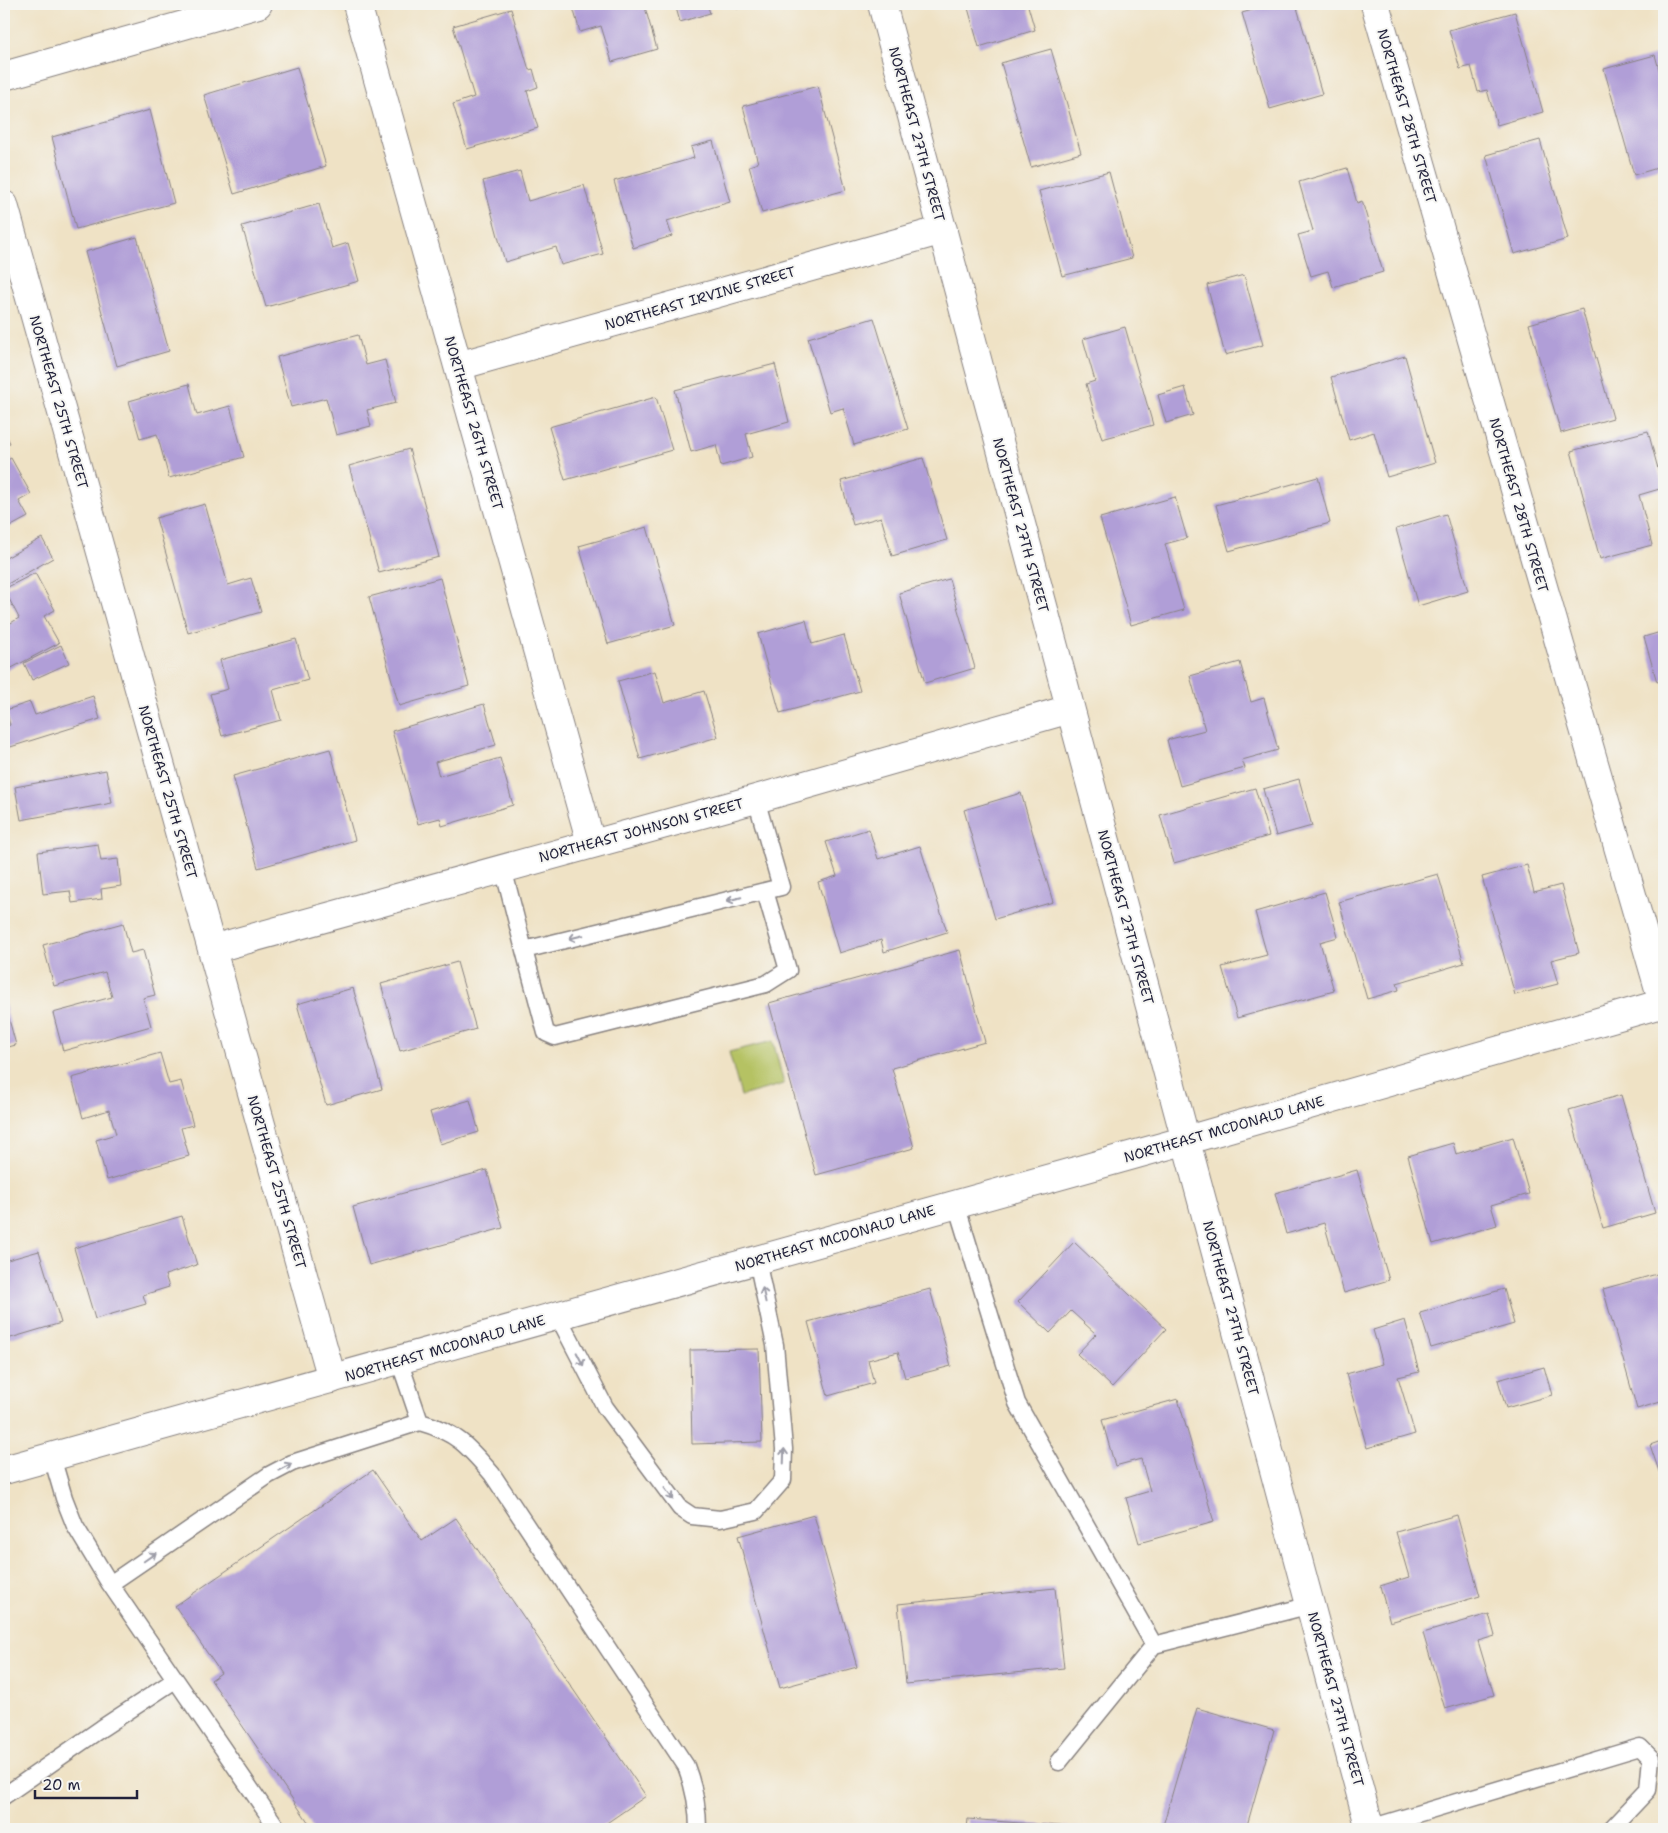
<svg xmlns="http://www.w3.org/2000/svg" width="1668" height="1833" font-family="'Shantell Sans',sans-serif">
	<style>
		.green { fill: #b5c264; stroke: #6c7250 }
		.building { fill: #b09ed7 }
		.lines { fill: none; stroke-linecap: round; stroke-linejoin: round }
		.service-casing { stroke: #888280; stroke-width: 19 }
		.minor-casing { stroke: #888280; stroke-width: 30 }
		.tertiary-casing { stroke: #888280; stroke-width: 30 }
		.service { stroke: #fff; stroke-width: 16 }
		.minor { stroke: #fff; stroke-width: 28 }
		.tertiary { stroke: #fff; stroke-width: 28 }
		.oneway { stroke: #9c9ca7 }
		.labels { text-anchor: middle; stroke-width: 4; stroke-linejoin: round; paint-order: stroke }
		.street-label { font-size: 14px; fill: #22223b; stroke: #f6f6f2 }
	</style>
	<rect width="100%" height="100%" fill="#f6f6f2"/>
	<filter id="ink" filterUnits="userSpaceOnUse"><feTurbulence type="fractalNoise" baseFrequency=".02" numOctaves="2"/><feDisplacementMap in="SourceGraphic" scale="10" xChannelSelector="R" yChannelSelector="G"/><feConvolveMatrix kernelMatrix="1 2 1 2 8 2 1 2 1" color-interpolation-filters="sRGB"/></filter>
	<filter id="wash" filterUnits="userSpaceOnUse"><feTurbulence type="fractalNoise" baseFrequency=".0096" numOctaves="4" result="noise"/><feDisplacementMap in="SourceGraphic" scale="20" xChannelSelector="R" yChannelSelector="G"/><feGaussianBlur stdDeviation="1.12" result="paint"/><feColorMatrix in="noise" values="0 0 0 0 0 0 0 0 0 0 0 0 0 0 0 0 0 1.4 0 .05"/><feComposite in="paint" operator="in"/></filter>
	<g filter="url(#wash)">
		<rect width="100%" height="100%" fill="#efe2c5"/>
		<path class="green" d="M773,1041L784,1084L741,1096L729,1052Z"/>
		<g id="blocks">
			<path class="building" d="M572,4H644L657,49L612,62L601,26L580,32Z
				M675,4H707L710,13L680,22Z
				M735,4H752L737,9Z
				M983,4H1032L1028,6L1035,30L979,47L968,8Z
				M1273,4H1296L1322,94L1270,109L1242,13Z
				M511,9L529,70L533,69L538,87L527,91L538,128L467,149L453,104L474,97L453,26Z
				M1515,12L1543,112L1497,125L1487,90L1478,92L1471,66L1460,69L1449,30Z
				M1051,49L1081,153L1031,167L1001,63Z
				M1655,55L1664,87V166L1634,175L1604,69Z
				M297,67L326,166L234,194L204,95Z
				M818,86L846,190L762,213L749,166L758,163L743,106Z
				M150,110L174,203L76,229L52,137Z
				M1540,140L1568,239L1514,254L1486,155Z
				M713,141L730,202L667,221L672,236L633,248L614,181L694,158L691,147Z
				M1347,168L1357,203L1362,201L1383,272L1333,287L1328,271L1311,276L1298,235L1313,231L1299,182Z
				M520,171L528,201L584,185L603,254L561,265L556,247L505,262L483,181Z
				M1109,172L1132,258L1062,276L1039,191Z
				M319,204L332,248L348,243L359,281L266,307L242,226Z
				M137,237L169,351L117,366L85,252Z
				M1244,275L1263,345L1225,355L1207,285Z
				M1582,309L1613,418L1561,433L1529,324Z
				M874,318L908,429L854,445L843,408L830,412L808,338Z
				M1125,327L1153,425L1102,439L1086,384L1095,381L1083,339Z
				M358,335L366,365L385,360L396,403L367,410L371,426L336,435L326,398L291,407L277,357Z
				M1405,356L1435,463L1387,477L1374,432L1349,440L1331,377Z
				M775,364L789,422L746,434L752,457L721,466L716,445L691,452L675,390Z
				M189,384L197,415L230,406L244,457L169,478L157,434L140,439L129,401Z
				M1185,387L1193,415L1166,423L1158,395Z
				M656,397L672,450L565,480L549,427Z
				M4,431L10,443L4,446Z
				M1648,431L1663,488L1639,495L1652,545L1600,559L1571,451Z
				M409,449L439,557L379,573L349,466Z
				M11,458L31,494L19,501L28,517L4,530V462Z
				M923,458L947,540L892,556L881,517L853,525L841,481Z
				M1318,477L1330,523L1229,551L1216,505Z
				M1175,497L1187,538L1165,544L1184,610L1131,625L1100,518Z
				M205,504L228,585L251,578L261,612L188,633L156,518Z
				M1446,514L1468,591L1418,606L1396,529Z
				M647,527L675,625L608,644L579,546Z
				M42,538L53,558L4,586V559Z
				M35,573L55,610L44,616L59,643L4,672V627L19,618L4,589Z
				M440,578L469,686L399,706L369,597Z
				M949,579L975,668L925,683L899,593Z
				M806,620L812,644L844,635L860,691L780,713L758,634Z
				M1664,631V680L1657,682L1644,637Z
				M296,639L308,680L273,690L281,720L222,736L210,694L228,689L220,660Z
				M61,645L69,663L32,680L24,663Z
				M1240,662L1251,702L1264,698L1278,750L1242,760L1245,768L1180,786L1167,740L1205,730L1190,676Z
				M655,671L664,703L704,691L718,737L640,759L618,681Z
				M93,696L100,719L4,749V727L10,725L6,710L30,702L35,715Z
				M484,704L496,745L435,762L439,776L500,758L513,805L442,826L440,818L418,824L392,731Z
				M330,749L355,840L258,868L233,776Z
				M106,770L112,803L21,820L15,787Z
				M1299,779L1312,826L1276,836L1263,789Z
				M1255,788L1269,836L1174,863L1160,815Z
				M1021,793L1053,902L995,919L964,810Z
				M869,829L878,859L920,846L947,932L884,952L881,940L839,953L818,882L837,876L826,842Z
				M98,844L101,861L118,859L121,886L101,889L102,899L72,903L70,891L43,894L38,852Z
				M1527,865L1534,892L1561,885L1579,953L1551,960L1558,984L1515,995L1482,877Z
				M1438,874L1464,963L1397,983L1399,990L1367,999L1339,902Z
				M1325,892L1338,937L1320,942L1334,991L1237,1018L1222,967L1267,955L1255,912Z
				M123,923L131,953L143,950L155,995L143,998L151,1026L63,1051L53,1013L112,997L105,972L54,986L43,945Z
				M960,950L985,1042L892,1068L914,1148L816,1175L769,1003Z
				M457,962L476,1029L400,1051L381,984Z
				M353,988L382,1089L326,1105L297,1004Z
				M4,1001L16,1045L4,1048Z
				M160,1053L169,1084L181,1081L193,1125L181,1128L189,1156L107,1180L96,1140L116,1134L109,1110L83,1118L72,1078Z
				M1621,1095L1655,1213L1603,1228L1569,1110Z
				M470,1100L479,1132L440,1144L430,1112Z
				M1513,1137L1529,1194L1491,1205L1497,1225L1433,1244L1408,1156L1453,1143L1456,1154Z
				M487,1170L503,1228L369,1265L353,1207Z
				M1357,1170L1389,1280L1344,1293L1324,1223L1286,1234L1275,1193Z
				M182,1216L197,1265L165,1275L169,1287L143,1295L146,1304L95,1319L74,1248Z
				M1074,1242L1166,1329L1112,1387L1077,1354L1096,1334L1071,1311L1050,1333L1018,1302Z
				M39,1251L61,1323L4,1340V1261Z
				M1664,1272V1401L1637,1409L1603,1289Z
				M930,1289L951,1366L905,1378L898,1352L868,1360L874,1383L828,1396L808,1322Z
				M1504,1289L1514,1324L1431,1348L1420,1313Z
				M1405,1320L1419,1372L1398,1377L1415,1434L1367,1448L1346,1374L1383,1364L1373,1330Z
				M759,1349L762,1442L692,1444L690,1350Z
				M1544,1367L1552,1395L1506,1408L1498,1380Z
				M1178,1399L1214,1522L1139,1543L1126,1498L1150,1491L1141,1459L1115,1466L1102,1420Z
				M1664,1440V1486L1650,1445Z
				M373,1470L422,1541L456,1518L646,1796L598,1829H313L211,1680L221,1673L175,1606Z
				M814,1515L857,1667L780,1688L738,1536Z
				M1457,1515L1480,1596L1390,1622L1380,1586L1409,1577L1396,1532Z
				M1055,1588L1064,1668L906,1684L898,1604Z
				M1489,1614L1495,1636L1478,1641L1494,1695L1445,1709L1423,1633Z
				M1197,1708L1274,1730L1246,1829H1162Z
				M968,1819L1084,1828V1829H967Z"/>
		</g>
	</g>
	<g filter="url(#ink)">
		<use href="#blocks" fill-opacity="0" stroke="#888280" stroke-width="1"/>
		<g class="lines">
			<g class="service-casing">
				<path id="service" d="M503,868L524,950L781,887L756,799
					M524,950L546,1033L555,1037L766,984L788,970L765,891
					M956,1204L1017,1403L1154,1645L1311,1605
					M558,1316L605,1407L680,1508L692,1516L720,1519L756,1511L783,1480L784,1449L775,1345L757,1260
					M399,1360L420,1422C456,1432 468,1446 492,1474L686,1766C694,1787 698,1806 698,1829
					M52,1457L64,1498L75,1526L110,1584L278,1829
					M110,1584L269,1475L292,1463L420,1422
					M1059,1762L1154,1645
					M4,1796L102,1728L175,1680
					M1370,1828L1640,1747L1651,1758L1648,1790L1611,1829"/>
			</g>
			<g class="minor-casing">
				<path id="minor" d="M357,4L591,843
					M1375,4L1664,1006
					M4,76L258,4
					M4,205L332,1379
					M458,366L943,230
					M212,949L756,799L1070,709"/>
			</g>
			<g class="tertiary-casing">
				<path id="tertiary" d="M882,4L1370,1829
					M4,1470L1187,1140L1664,1003"/>
			</g>
			<use href="#service" class="service"/>
			<use href="#minor" class="minor"/>
			<use href="#tertiary" class="tertiary"/>
		</g>
		<defs><path id="oneway-shaft" d="M-6 0H5M1.5-3L5.5 0L1.5 3" fill="none" stroke-width="1.6" stroke-linecap="round" stroke-linejoin="round" transform="scale(1.25)"/></defs>
		<g class="oneway">
			<use href="#oneway-shaft" transform="translate(734 899) rotate(166)"/>
			<use href="#oneway-shaft" transform="translate(576 937) rotate(166)"/>
			<use href="#oneway-shaft" transform="translate(764 1295) rotate(-102)"/>
			<use href="#oneway-shaft" transform="translate(580 1359) rotate(63)"/>
			<use href="#oneway-shaft" transform="translate(784 1456) rotate(-88)"/>
			<use href="#oneway-shaft" transform="translate(285 1467) rotate(-28)"/>
			<use href="#oneway-shaft" transform="translate(669 1494) rotate(53)"/>
			<use href="#oneway-shaft" transform="translate(150 1557) rotate(-35)"/>
		</g>
	</g>
	<g class="labels">
		<g class="street-label">
			<text transform="translate(1407 116) rotate(74)" y="5">NORTHEAST 28TH STREET</text>
			<text transform="translate(917 134) rotate(75)" y="5">NORTHEAST 27TH STREET</text>
			<text transform="translate(700 298) rotate(-16)" y="5">NORTHEAST IRVINE STREET</text>
			<text transform="translate(59 402) rotate(74)" y="5">NORTHEAST 25TH STREET</text>
			<text transform="translate(474 423) rotate(74)" y="5">NORTHEAST 26TH STREET</text>
			<text transform="translate(1519 505) rotate(74)" y="5">NORTHEAST 28TH STREET</text>
			<text transform="translate(1021 525) rotate(75)" y="5">NORTHEAST 27TH STREET</text>
			<text transform="translate(168 792) rotate(74)" y="5">NORTHEAST 25TH STREET</text>
			<text transform="translate(641 830) rotate(-15)" y="5">NORTHEAST JOHNSON STREET</text>
			<text transform="translate(1126 917) rotate(75)" y="5">NORTHEAST 27TH STREET</text>
			<text transform="translate(1224 1129) rotate(-16)" y="5">NORTHEAST MCDONALD LANE</text>
			<text transform="translate(277 1182) rotate(74)" y="5">NORTHEAST 25TH STREET</text>
			<text transform="translate(835 1238) rotate(-16)" y="5">NORTHEAST MCDONALD LANE</text>
			<text transform="translate(1231 1308) rotate(75)" y="5">NORTHEAST 27TH STREET</text>
			<text transform="translate(445 1348) rotate(-16)" y="5">NORTHEAST MCDONALD LANE</text>
			<text transform="translate(1336 1699) rotate(75)" y="5">NORTHEAST 27TH STREET</text>
		</g>
	</g>
	<rect width="1668" height="1833" fill="none" stroke="#f6f6f2" stroke-width="20"/>
	<path d="M35 1790v8h102v-8" fill="none" stroke="#22223b" stroke-width="2.5"/>
	<text x="42" y="1790" font-size="15" fill="#22223b" stroke="#f6f6f2" stroke-width="4" paint-order="stroke">20 m</text>
</svg>
